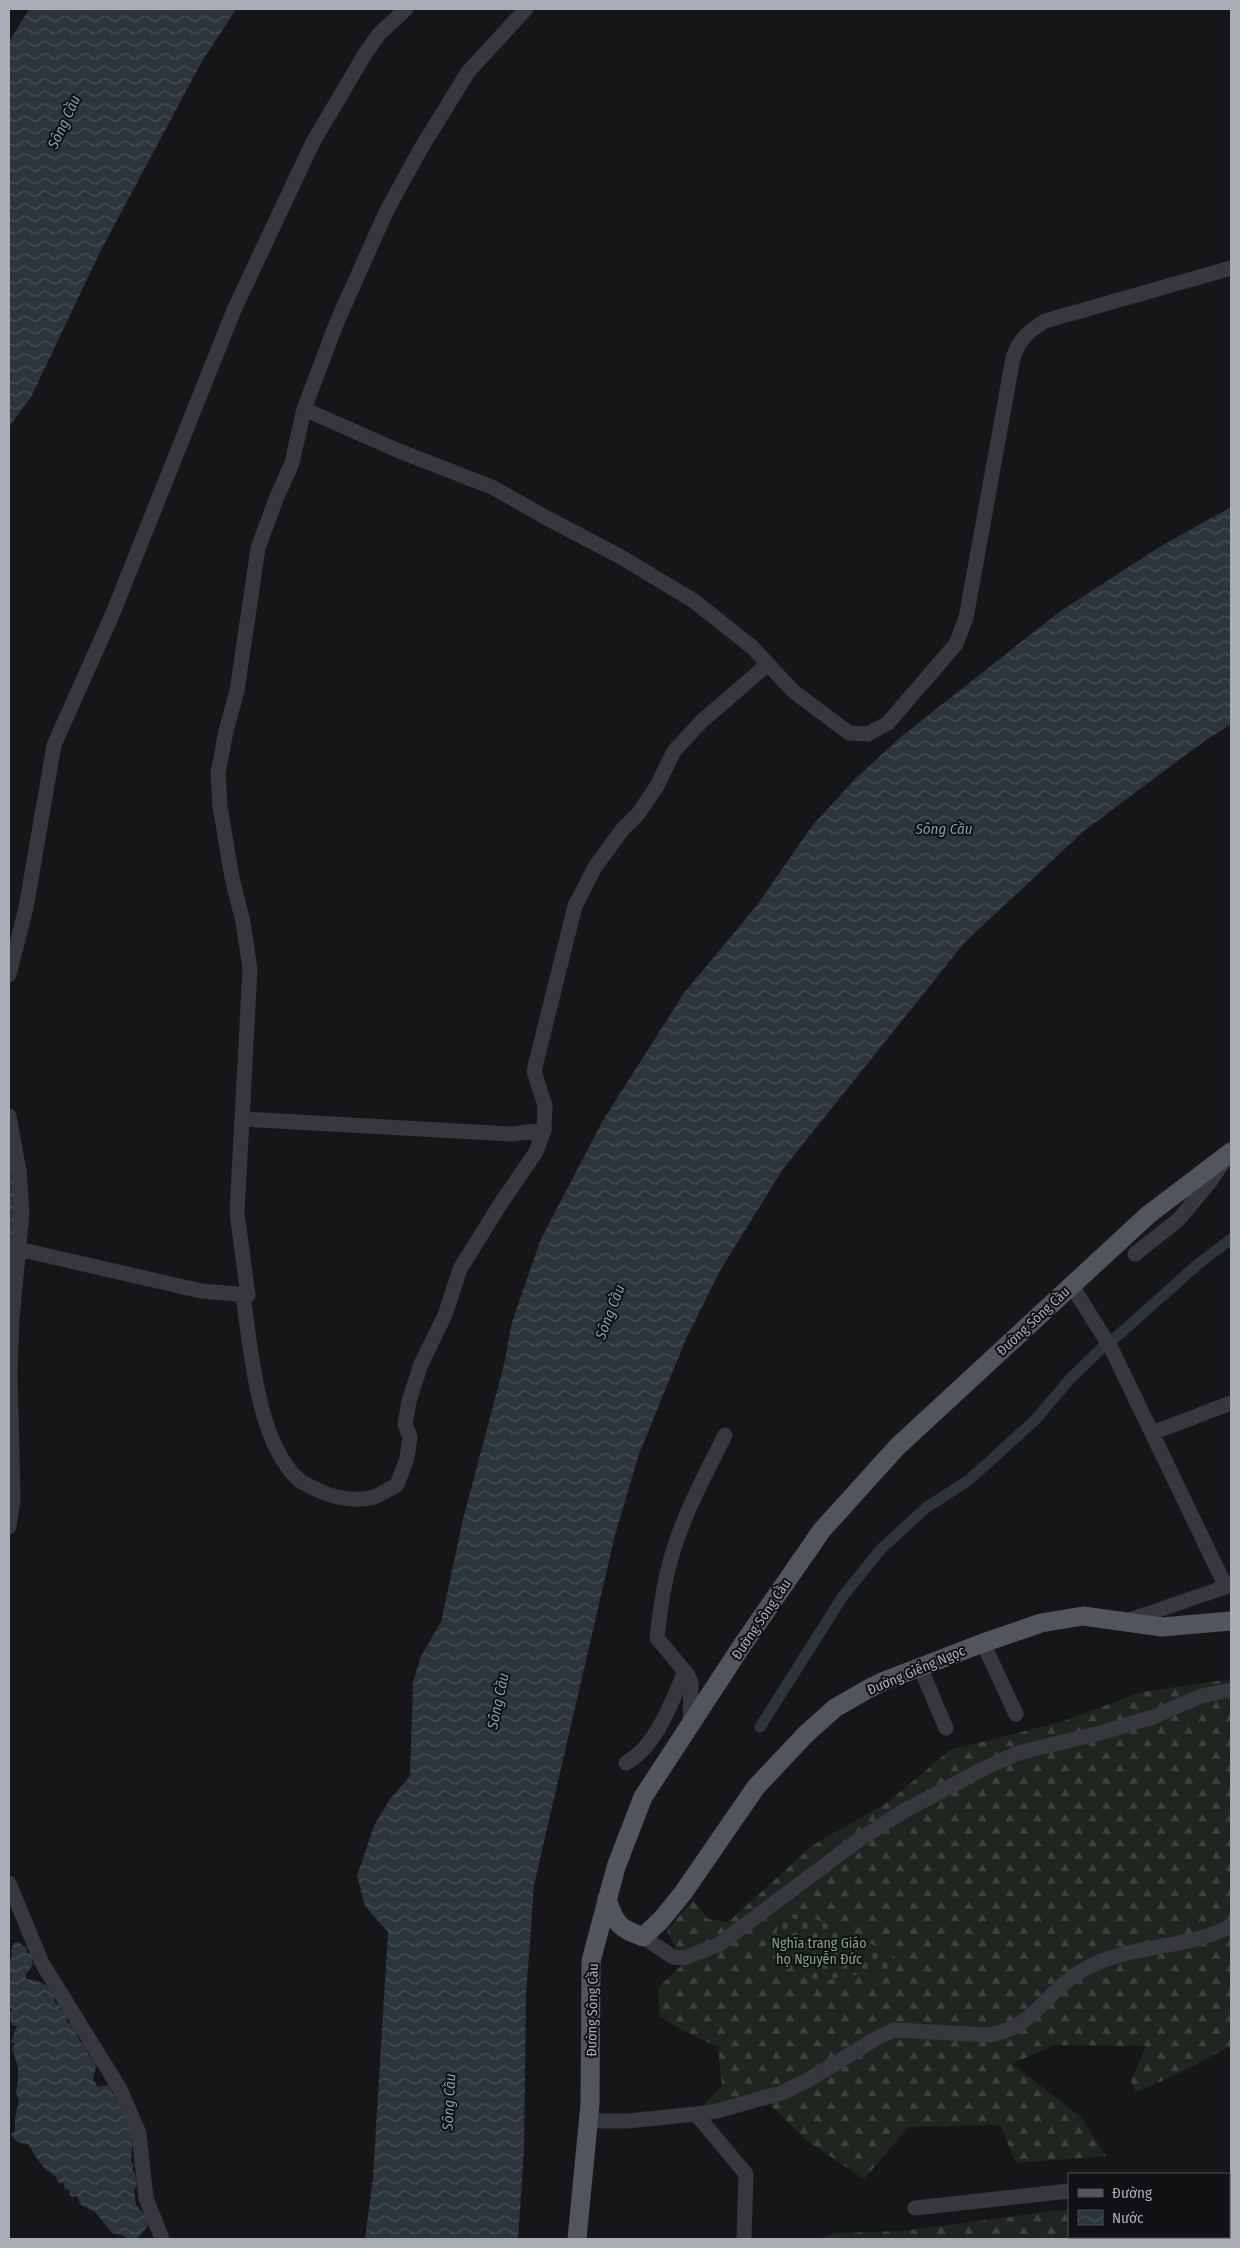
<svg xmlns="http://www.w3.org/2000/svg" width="1240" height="2248" font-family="'Fira Sans Condensed',sans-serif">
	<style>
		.forest { fill: url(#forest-firs) }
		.cemetery { fill: url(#cemetery-stones) }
		.water { fill: url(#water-waves) }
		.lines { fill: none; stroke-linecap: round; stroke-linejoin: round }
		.canal { stroke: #2c353c; stroke-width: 11 }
		.minor { stroke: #37383d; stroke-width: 15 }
		.major { stroke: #53555c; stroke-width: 19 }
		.labels { text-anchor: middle; stroke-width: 4; stroke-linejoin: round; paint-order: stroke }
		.street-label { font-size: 14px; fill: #a8adb8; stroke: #111113 }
		.park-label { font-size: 14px; fill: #7fa381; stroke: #111113 }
		.water-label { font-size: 15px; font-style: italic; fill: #7f9bb3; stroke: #111113 }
	</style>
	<defs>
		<pattern id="forest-firs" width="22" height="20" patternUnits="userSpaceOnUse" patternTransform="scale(1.25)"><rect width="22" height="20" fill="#1e261f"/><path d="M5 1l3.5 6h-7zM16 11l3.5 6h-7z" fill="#3c433d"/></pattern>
		<pattern id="cemetery-stones" width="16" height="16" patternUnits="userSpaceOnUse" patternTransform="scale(1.25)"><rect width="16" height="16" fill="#1e261f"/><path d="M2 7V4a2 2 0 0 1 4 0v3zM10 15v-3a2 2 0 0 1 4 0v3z" fill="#3c433d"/></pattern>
		<pattern id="water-waves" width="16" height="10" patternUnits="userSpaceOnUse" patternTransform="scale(1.25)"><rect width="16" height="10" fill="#2c353c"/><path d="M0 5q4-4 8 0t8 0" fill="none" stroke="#485056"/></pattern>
	</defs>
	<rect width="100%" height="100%" fill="#161618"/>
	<path class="forest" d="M1231,1679V2046L1178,2074L1136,2092L1131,2081L1146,2046L1054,2045L1012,2064L1081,2117L1106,2156L1016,2163L1000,2125L908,2127L864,2179L807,2141L761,2096L704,2105L722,2086L718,2047L680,2029L659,2016L658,1988L683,1964L667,1930L693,1900L708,1919L728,1922L813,1845L888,1802L950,1750L1064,1721L1141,1692Z
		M1069,2209V2237H1140L1142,2239L1229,2237V2225H1231V2239H818L836,2233L902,2231Z"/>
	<path class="cemetery" d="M794,1914L816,1919L882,1949L894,1956L899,1968L819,1981L799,1974L776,1934L780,1919Z"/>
	<path class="water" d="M29,9H236L201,63L100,252L31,397L9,427V42Z
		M1231,507V724L1203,742L1085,830L965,942L783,1169L721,1269L686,1339L639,1454L615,1535L534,1885L526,1995L524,2150L518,2239H365L373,2177L388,1932L365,1906L357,1876L374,1826L390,1799L410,1776L413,1682L421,1656L441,1622L463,1519L504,1365L512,1322L541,1239L602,1122L684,993L757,905L812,826L855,779L902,736L1059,612L1161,546Z
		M9,1143L12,1151L10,1166L16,1174V1209L9,1305Z
		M18,1942L27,1948V1953L31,1954L33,1965L26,1974V1979C41,1980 55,1987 55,2003L60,2005L61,2010L66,2012L67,2022L73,2026L80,2042L85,2045L89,2056L94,2060L96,2067L93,2079L98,2087L109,2085L116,2100L120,2102L133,2135L131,2161L134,2165L132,2170L135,2173L137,2185L134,2190L136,2205L146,2216L148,2226L137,2239H128L122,2235L112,2233L95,2212L81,2205L77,2196L71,2197L69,2190L65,2189L64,2184L58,2182L56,2177C44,2170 35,2157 28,2144C19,2144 15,2142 11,2134L15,2132V2118L19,2101L16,2093L18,2080V2068L12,2048L15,2044L11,2042L17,2026L12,2025L9,2012L12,2009L9,2006V1961L12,1957L11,1950L14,1943Z"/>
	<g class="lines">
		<path class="canal" d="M1115,1338L1197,1265L1231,1239
			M760,1727L843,1596L882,1548L927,1507L969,1480L1035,1420L1070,1379L1102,1348"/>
		<path class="minor" d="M304,409L399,451L492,487L545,517L621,557L694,601L752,647L793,691L849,733L868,734L888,723L956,644L966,618L1013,358C1019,339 1029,331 1045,321L1231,268
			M9,975L26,908L54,745L113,613L234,310L313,142L365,54L379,34L406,9
			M9,1116L19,1171L22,1213L12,1319L10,1372L13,1500L9,1527
			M243,1119L512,1134L544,1130
			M18,1249L201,1291L248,1295L237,1213L250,969L243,922L232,878L220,806L218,773L226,731L237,691L258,548L276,499L292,463L304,409L337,322L386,212L420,150L468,72L526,9
			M1135,1254L1178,1220L1209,1183L1224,1161
			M1072,1286L1111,1348L1226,1587L1126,1621
			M243,1296C251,1349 257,1441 298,1479C303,1484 312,1487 318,1490C333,1498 357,1502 374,1497C382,1494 390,1488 397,1485L407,1458L410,1437L405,1425L409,1401L421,1364L445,1315L460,1269L501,1203L536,1152L544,1130L545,1106L534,1071L575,906L595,867L622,830L638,814L657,786L674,751L702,721L768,664
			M1152,1433L1231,1403
			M983,1643L1016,1714
			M920,1667L946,1728
			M690,1724L691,1682L687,1674L657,1638C660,1610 664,1581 672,1555C684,1513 706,1474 725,1435
			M626,1763C657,1746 671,1702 685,1672
			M9,1883L42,1963L120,2089L139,2133L146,2198L162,2239
			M643,1937L673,1957L684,1958L718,1945L856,1842L902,1812L985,1768L1018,1753L1100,1733L1153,1717L1201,1696L1231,1690
			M696,2114L746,2174L744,2239
			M589,2121H628L696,2114L717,2111L781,2093L808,2080L877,2038L894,2030L989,2035C1035,2027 1043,1995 1078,1973C1124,1943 1184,1951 1231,1926
			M915,2208L1069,2191
			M1229,2213L1231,2212"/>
		<path class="major" d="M607,1899C616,1925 618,1927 643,1937L661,1920L683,1893L756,1787L806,1734L835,1708L868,1689L884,1681L983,1643L1041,1623L1083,1616L1162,1627L1231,1621
			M577,2239L590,2104L591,1961L616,1867L643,1797L741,1647L822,1530L897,1447L1148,1215L1231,1152"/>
	</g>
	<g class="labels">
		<g class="street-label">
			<text transform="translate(1033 1321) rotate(-43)" y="5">Đường Sông Cầu</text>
			<text transform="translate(761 1619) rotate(-56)" y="5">Đường Sông Cầu</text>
			<text transform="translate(916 1670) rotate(-23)" y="5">Đường Giếng Ngọc</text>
			<text transform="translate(592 2010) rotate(-89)" y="5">Đường Sông Cầu</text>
		</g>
		<g class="park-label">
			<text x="819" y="1948">Nghĩa trang Giáo<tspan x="819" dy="16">họ Nguyễn Đức</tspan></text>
		</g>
		<g class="water-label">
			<text transform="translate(64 122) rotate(-65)" y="5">Sông Cầu</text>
			<text x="944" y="834">Sông Cầu</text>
			<text transform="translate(610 1312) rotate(-69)" y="5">Sông Cầu</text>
			<text transform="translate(498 1701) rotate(-78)" y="5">Sông Cầu</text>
			<text transform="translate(449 2102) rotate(-87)" y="5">Sông Cầu</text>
		</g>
	</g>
	<rect width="1240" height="2248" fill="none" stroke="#a8adb8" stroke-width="20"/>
	<rect x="1068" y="2173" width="162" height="65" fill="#111113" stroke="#4d4f55"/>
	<rect x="1078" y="2189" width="25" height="8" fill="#53555c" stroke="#4d4f55"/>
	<text x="1112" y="2198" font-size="15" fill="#a8adb8">Đường</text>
	<rect x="1078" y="2210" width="25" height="15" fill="url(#water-waves)" stroke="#4d4f55"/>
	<text x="1112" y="2223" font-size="15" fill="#a8adb8">Nước</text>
</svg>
